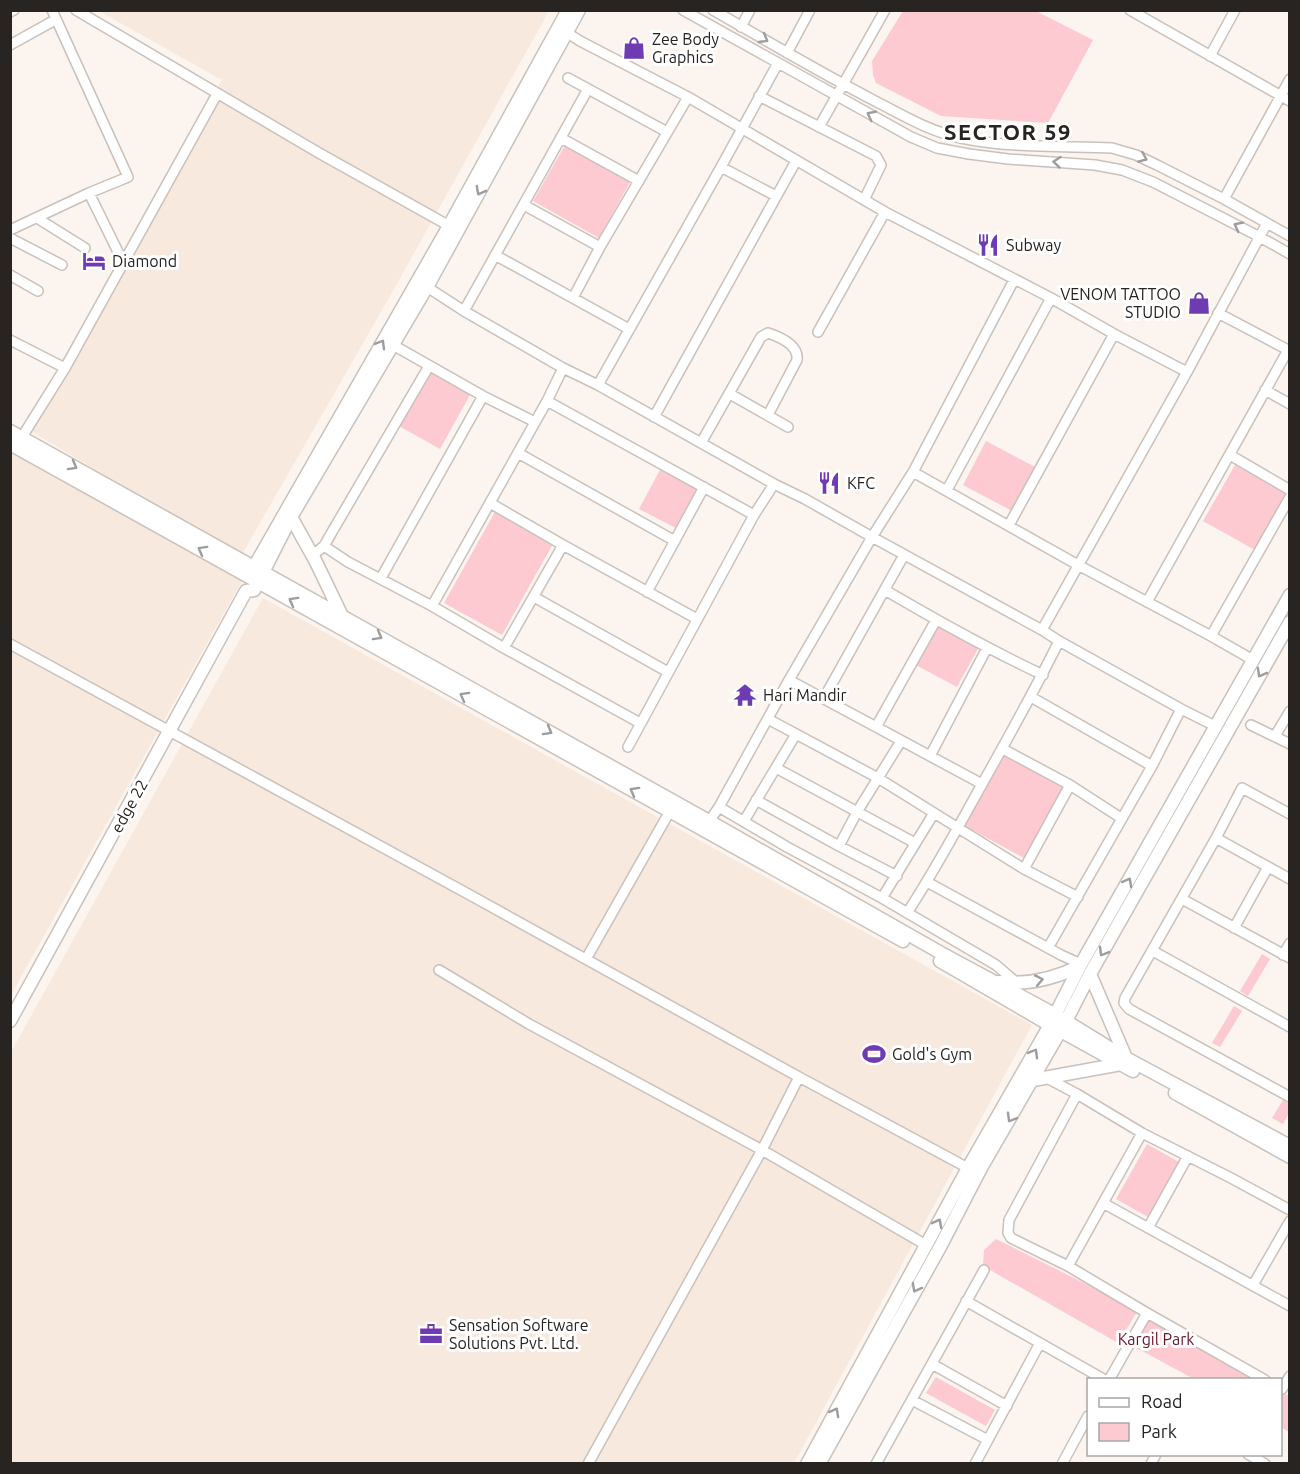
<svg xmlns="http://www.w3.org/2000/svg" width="1300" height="1474" font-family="Ubuntu,sans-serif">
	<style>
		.built { fill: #f8e9de }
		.green { fill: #fccad0 }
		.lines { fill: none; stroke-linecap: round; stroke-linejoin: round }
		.minor-casing { stroke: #c9c1bb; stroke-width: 12 }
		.major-casing { stroke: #c9c1bb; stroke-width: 15 }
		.minor { stroke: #fff; stroke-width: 9 }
		.major { stroke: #fff; stroke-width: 12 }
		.oneway { stroke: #9e9c9c }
		.labels { text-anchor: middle; stroke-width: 6; stroke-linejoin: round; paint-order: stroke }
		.poi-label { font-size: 16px; fill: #272422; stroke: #fff; text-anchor: start }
		.street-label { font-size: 16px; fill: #272422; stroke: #fff }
		.park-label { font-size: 16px; fill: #68142a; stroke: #fff }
		.district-label { font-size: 22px; font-weight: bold; letter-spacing: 1.5px; fill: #272422; stroke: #fff }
	</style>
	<rect width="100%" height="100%" fill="#fcf4ee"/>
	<path class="built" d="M99,11H549L394,289L241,556L29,430L222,80Z
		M11,451L243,579L11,995Z
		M263,598L1032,1025L794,1463L11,1464V1052Z"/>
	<path class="green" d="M903,11H1036L1093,40L1048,123L941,116L876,83L873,75L872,61Z
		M565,145L630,182L599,238L533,201Z
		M430,370L471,393L440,449L399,426Z
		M986,441L1037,468L1014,512L963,485Z
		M1235,465L1287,494L1255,550L1203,521Z
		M660,470L697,489L676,528L639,509Z
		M496,510L554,542L502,635L444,603Z
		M937,622L980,645L957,687L914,664Z
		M1005,754L1064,786L1024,858L965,826Z
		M1262,954L1270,959L1248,996L1240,991Z
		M1234,1006L1242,1011L1220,1047L1212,1043Z
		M1283,1100L1290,1104L1289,1113L1283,1124L1272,1118Z
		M1147,1144L1179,1162L1148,1217L1116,1199Z
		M996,1239L1138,1310L1118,1343L983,1266L984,1250Z
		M1148,1315L1261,1379H1194L1131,1345Z
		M936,1377L995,1410L986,1426L926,1393Z
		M1280,1391L1289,1396V1432L1281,1427Z"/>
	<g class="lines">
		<g class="minor-casing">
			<path id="minor" d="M76,10L319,153L453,228
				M683,10L911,137L937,148L969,154L1008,159L1095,165L1122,170L1153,182L1260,237L1290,254
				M713,10C767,41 821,73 877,102C904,116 931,132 961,138C1008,148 1063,146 1112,148L1136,155L1157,165L1224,199L1290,236
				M1130,10L1290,101
				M10,12L14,10
				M741,27L750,10
				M566,32L580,41L688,97L885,212L1051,298L1114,334L1187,372
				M10,45L55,20
				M787,53L810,10
				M1210,56L1235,10
				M568,78L667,132
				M759,96L876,156L881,165L864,200
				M819,127L885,10
				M561,138L639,181
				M721,167L776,196
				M89,193L123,262
				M1224,199L1290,79
				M524,205L600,247
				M37,218L85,248
				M10,230L89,193L128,177L52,10
				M10,238L62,265
				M495,255L629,329
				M10,275L38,291
				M427,287L464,311L563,368L598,385L774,484L805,499L872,537L1042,630L1059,641L1181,709L1215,726
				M573,298L600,247L688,97
				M464,311L588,89
				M1218,313L1290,351
				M818,332L885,212
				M10,340L65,368
				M393,345L483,396L535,422
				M598,385L721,167L778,63
				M1265,390L1290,404
				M730,394L788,427
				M547,401L754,515
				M654,417L796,161
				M22,437L65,368L217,94
				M701,443L761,337L768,333C780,337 799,345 797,360L768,415
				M518,453L675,541
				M1230,455L1290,490
				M913,472L1078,565L1211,636L1253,660
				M947,490L1051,298
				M490,503L563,545L697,619
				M1009,525L1114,334
				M324,546L348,562L432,606L504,648L640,723
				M313,555L324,546L332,532L429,366
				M381,578L483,396
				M885,590C936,620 988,649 1043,675
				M647,592L704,487
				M534,597L668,672
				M1147,602L1288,350
				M432,606L547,401L563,368
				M1042,630L1187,372L1267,223
				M1211,636L1290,497
				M10,644L470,895L799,1077L968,1168
				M504,648L563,545
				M789,680L982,784
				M1031,697L1152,766
				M824,698L904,555
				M768,719L878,778L1024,869L1078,897
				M1251,725L1290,744
				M876,727L936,620
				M1275,736L1290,711
				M628,747L754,515L774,484
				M1003,749L1070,785L1121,818
				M930,756L987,648
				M776,768L915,843
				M756,800L839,846L897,876
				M719,807L787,847L882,898L996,965L1017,983
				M1290,814L1242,788L1216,838L1125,998L1124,1003L1129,1009L1290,1097
				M744,821L796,734
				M706,826L719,807L789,680L872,537L913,472L1014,280
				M1216,838L1290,879
				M839,846L857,812L901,741
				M1024,869L1070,785
				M927,882L1061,955L1081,964
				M882,898L934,813
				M1182,899L1290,958
				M907,913C934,872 957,829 981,786C1008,738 1035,690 1059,641
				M1234,928L1268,867
				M1048,948L1152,766L1181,709
				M1153,951L1290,1027
				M1283,955L1290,943
				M586,959L670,811
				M439,970L529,1024L762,1150L926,1245
				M1045,1077L1077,1094L1142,1133L1231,1178L1290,1210
				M1077,1094L1009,1220L1008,1233L1011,1238L1068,1266L1147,1313L1265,1380
				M1103,1203L1290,1306
				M1148,1228L1188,1156
				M1068,1266L1142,1133
				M1253,1285L1290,1221
				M966,1301L1105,1380
				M932,1364L1007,1406
				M1109,1380L1147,1313
				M1282,1389L1290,1376
				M912,1400L988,1440
				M1248,1454L1265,1464
				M588,1464L762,1150L799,1077
				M876,1464L984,1270
				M975,1464L1040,1343
				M1062,1464L1088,1416
				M1151,1464L1156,1454"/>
		</g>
		<g class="major-casing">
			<path id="major" d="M10,431L709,821L941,953L1056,1015L1126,1058L1290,1146
				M10,444L903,941
				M291,517L315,560L342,616
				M250,574L449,226L568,10
				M246,591L254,590L291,517L427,287L579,10
				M940,961L1050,1025L1133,1071
				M1090,974L1126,1058
				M999,982C1028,985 1054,979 1080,966
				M10,1021L246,591
				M1033,1080L1121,1064
				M1175,1093L1290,1157
				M807,1464L968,1168L1050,1025L1080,966L1290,595
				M819,1464L940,1247L981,1168L1066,1021L1090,974L1290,622"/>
		</g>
		<use href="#minor" class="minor"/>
		<use href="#major" class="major"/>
	</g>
	<defs><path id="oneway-chevron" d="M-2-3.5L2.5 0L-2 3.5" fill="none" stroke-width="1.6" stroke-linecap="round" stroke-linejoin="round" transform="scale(1.5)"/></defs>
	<g class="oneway">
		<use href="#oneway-chevron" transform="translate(764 39) rotate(30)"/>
		<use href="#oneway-chevron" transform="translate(871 115) rotate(-153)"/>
		<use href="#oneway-chevron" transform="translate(1143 158) rotate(24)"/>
		<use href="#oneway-chevron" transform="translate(1057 162) rotate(-175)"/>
		<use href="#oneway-chevron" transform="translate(480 191) rotate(118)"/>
		<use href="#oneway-chevron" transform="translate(1238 226) rotate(-153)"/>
		<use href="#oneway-chevron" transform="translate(381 344) rotate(-60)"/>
		<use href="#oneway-chevron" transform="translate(73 466) rotate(29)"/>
		<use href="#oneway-chevron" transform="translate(202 550) rotate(-151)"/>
		<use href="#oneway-chevron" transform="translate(293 601) rotate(-151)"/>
		<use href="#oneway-chevron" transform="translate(378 636) rotate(29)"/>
		<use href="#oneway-chevron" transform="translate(1261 673) rotate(119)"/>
		<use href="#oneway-chevron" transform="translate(464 696) rotate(-151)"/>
		<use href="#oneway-chevron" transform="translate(548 731) rotate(29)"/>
		<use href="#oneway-chevron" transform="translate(634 791) rotate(-151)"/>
		<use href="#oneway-chevron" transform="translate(1128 882) rotate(-61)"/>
		<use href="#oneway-chevron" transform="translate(1103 952) rotate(120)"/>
		<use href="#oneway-chevron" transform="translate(1039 980) rotate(-11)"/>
		<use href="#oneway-chevron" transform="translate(1034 1053) rotate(-60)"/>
		<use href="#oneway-chevron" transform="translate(1011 1118) rotate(120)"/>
		<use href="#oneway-chevron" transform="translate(938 1223) rotate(-62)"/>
		<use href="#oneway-chevron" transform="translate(916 1288) rotate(119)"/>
		<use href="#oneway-chevron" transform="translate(835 1412) rotate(-61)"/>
	</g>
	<defs>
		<g id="shop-bare" transform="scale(1.8)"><path d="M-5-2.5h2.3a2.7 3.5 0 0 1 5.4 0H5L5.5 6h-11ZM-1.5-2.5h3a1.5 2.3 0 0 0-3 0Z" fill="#6e3bb2" stroke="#fff" stroke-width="2.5" paint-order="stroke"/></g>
		<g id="restaurant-bare" transform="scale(1.8)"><path d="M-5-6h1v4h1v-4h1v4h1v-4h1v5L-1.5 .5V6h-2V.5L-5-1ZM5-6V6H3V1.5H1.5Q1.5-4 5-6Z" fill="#6e3bb2" stroke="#fff" stroke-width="2.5" paint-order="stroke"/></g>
		<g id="hotel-bare" transform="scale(1.8)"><path d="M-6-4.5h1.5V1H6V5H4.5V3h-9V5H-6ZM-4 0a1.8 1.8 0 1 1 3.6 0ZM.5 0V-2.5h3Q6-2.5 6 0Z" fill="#6e3bb2" stroke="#fff" stroke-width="2.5" paint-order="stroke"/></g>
		<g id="temple-bare" transform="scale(1.8)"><path d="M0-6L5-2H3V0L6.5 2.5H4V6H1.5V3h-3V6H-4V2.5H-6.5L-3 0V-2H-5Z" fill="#6e3bb2" stroke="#fff" stroke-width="2.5" paint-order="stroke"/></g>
		<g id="stadium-bare" transform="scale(1.8)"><path d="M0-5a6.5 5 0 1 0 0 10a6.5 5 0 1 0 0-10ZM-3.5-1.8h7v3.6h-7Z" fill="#6e3bb2" stroke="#fff" stroke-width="2.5" paint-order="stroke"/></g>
		<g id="office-bare" transform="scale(1.8)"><path d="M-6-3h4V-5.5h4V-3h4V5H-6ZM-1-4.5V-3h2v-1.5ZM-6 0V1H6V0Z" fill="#6e3bb2" stroke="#fff" stroke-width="2.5" paint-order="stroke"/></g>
	</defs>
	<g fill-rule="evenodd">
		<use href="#shop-bare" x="634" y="48"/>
		<use href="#restaurant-bare" x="988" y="245"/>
		<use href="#hotel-bare" x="94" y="261"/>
		<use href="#shop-bare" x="1199" y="303"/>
		<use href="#restaurant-bare" x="829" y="483"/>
		<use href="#temple-bare" x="745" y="695"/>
		<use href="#stadium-bare" x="874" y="1054"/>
		<use href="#office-bare" x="431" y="1334"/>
	</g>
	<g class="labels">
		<g class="poi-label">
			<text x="652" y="45">Zee Body<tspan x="652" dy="18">Graphics</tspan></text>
			<text x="1006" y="251">Subway</text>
			<text x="112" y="267">Diamond</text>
			<text x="1181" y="300" text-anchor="end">VENOM TATTOO<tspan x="1181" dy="18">STUDIO</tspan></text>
			<text x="847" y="489">KFC</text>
			<text x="763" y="701">Hari Mandir</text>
			<text x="892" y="1060">Gold's Gym</text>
			<text x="449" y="1331">Sensation Software<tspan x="449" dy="18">Solutions Pvt. Ltd.</tspan></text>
		</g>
		<g class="street-label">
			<text transform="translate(129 806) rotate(-61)" y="6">edge 22</text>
		</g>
		<g class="park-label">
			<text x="1156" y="1345">Kargil Park</text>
		</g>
		<g class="district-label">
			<text x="1008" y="140">SECTOR 59</text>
		</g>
	</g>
	<rect width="1300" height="1474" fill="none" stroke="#272422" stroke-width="24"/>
	<rect x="1087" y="1378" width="195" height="78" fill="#ffffff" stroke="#a9a7a7" stroke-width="1.5"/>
	<rect x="1099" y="1398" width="30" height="9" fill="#ffffff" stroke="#a9a7a7" stroke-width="1.5"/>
	<text x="1141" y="1408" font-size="18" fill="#272422">Road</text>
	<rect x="1099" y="1423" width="30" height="18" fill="#fccad0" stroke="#a9a7a7" stroke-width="1.5"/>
	<text x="1141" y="1438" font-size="18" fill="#272422">Park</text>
</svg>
